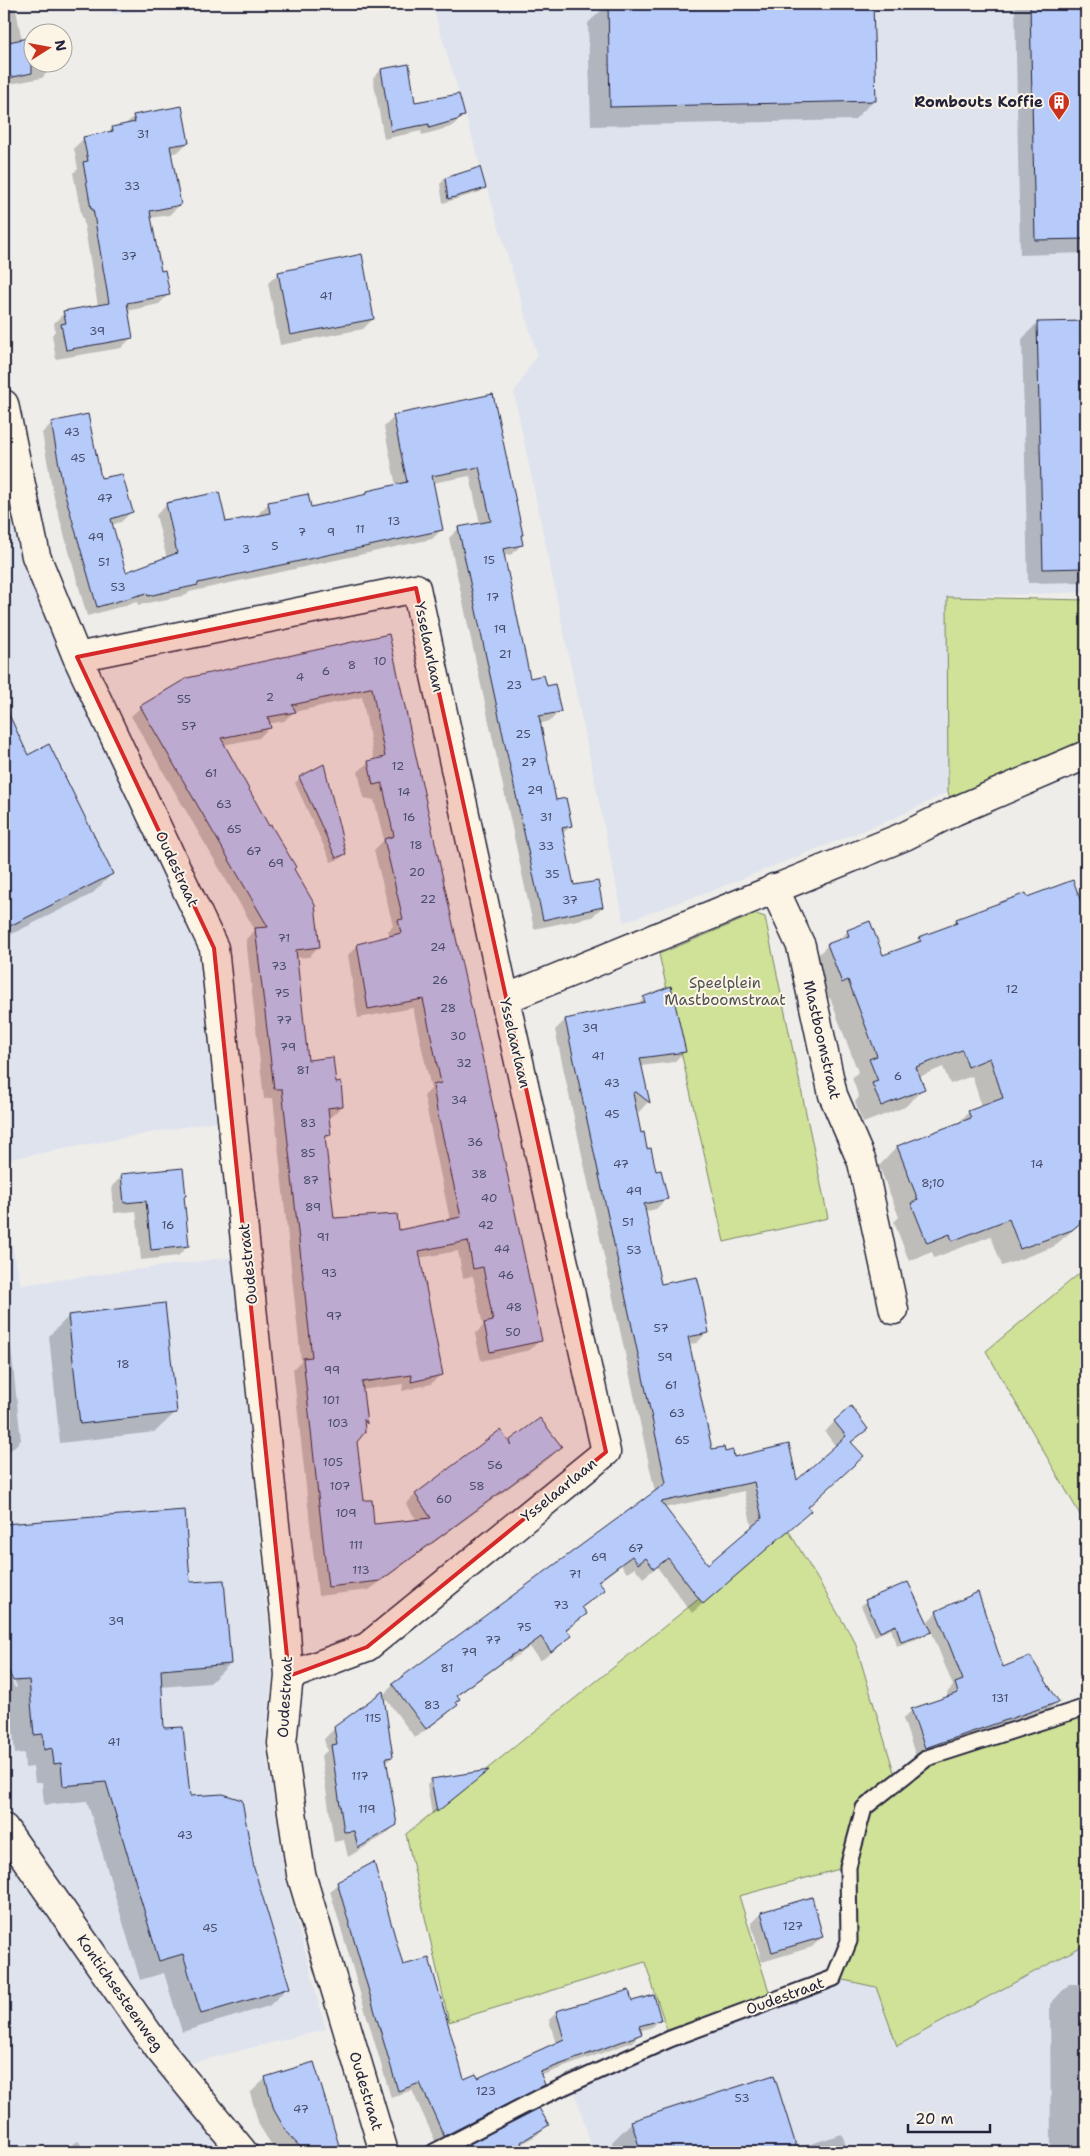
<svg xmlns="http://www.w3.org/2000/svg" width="1090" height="2156" font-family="'Shantell Sans',sans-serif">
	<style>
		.built { fill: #dee3ee }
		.green { fill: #cfe297; stroke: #788269 }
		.shadow { fill: #0003; fill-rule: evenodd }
		.building { fill: #b7cbfa; stroke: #22223b; fill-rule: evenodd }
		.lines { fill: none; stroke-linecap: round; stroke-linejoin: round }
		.service-casing { stroke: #22223b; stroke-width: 19 }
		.minor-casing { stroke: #22223b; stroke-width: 31 }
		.tertiary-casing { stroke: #22223b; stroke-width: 31 }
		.service { stroke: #fcf5e5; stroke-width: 15 }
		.minor { stroke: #fcf5e5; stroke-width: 28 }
		.tertiary { stroke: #fcf5e5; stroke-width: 28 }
		.marked { fill: #d62828; fill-opacity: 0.2; stroke: #d62828; stroke-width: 4; stroke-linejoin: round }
		.labels { text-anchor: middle; stroke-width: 4; stroke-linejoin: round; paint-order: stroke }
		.number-label { font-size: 12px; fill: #474c6b }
		.poi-label { font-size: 15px; font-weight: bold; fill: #22223b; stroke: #fcf5e5; text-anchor: end }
		.street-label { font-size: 15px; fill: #22223b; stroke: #fcf5e5 }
		.park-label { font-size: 15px; fill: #4d5252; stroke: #fcf5e5 }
	</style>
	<rect width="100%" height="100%" fill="#eeede9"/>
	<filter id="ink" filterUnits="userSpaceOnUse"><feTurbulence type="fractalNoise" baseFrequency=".02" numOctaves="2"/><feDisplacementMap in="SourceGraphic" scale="10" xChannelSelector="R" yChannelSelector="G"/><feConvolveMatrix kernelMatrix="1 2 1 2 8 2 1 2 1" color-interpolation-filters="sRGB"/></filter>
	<g filter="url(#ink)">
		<path class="built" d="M110,4H200L113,14Z
			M432,4H1086V592L947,597L948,792L897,817L711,891L624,922L514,393L537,354Z
			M4,485L21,561L198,952L216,1121L4,1160Z
			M4,1209L21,1285L231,1257L268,1621L272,1676L265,1744L285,1877L326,2029L175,2067L243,2152H4Z
			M1086,1944V2152H593L572,2082L834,1978L876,1987L897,2046Z"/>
		<path class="green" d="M947,597L1086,600V755L955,811L948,792Z
			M756,914L765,917L828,1218L724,1242L659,954Z
			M1086,1268V1525L986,1351Z
			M787,1528L855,1642L897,1782L927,1758L1086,1707V1944L897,2046L876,1987L834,1978L849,1941L847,1867L739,1896L772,2001L670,2039L645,1962L449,2022L406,1834Z"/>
		<path class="shadow" d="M4,4H15L22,41L32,39V62H50L51,68L42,78L4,85Z
			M608,4H872L874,100L854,120L591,126L588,23Z
			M1015,4H1086V253L1020,255Z
			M381,70L414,103L464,115L451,127L422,135L421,131L384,139L373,78Z
			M134,116L188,142L178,152L170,154L180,205L169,215L150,218L160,272L169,294L159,304L127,311L131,338L121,348L56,359L52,335L55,331L54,323L64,313L98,306L83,218H82L73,173L78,169L74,148L84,138L107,133L113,128L124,126Z
			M445,179L485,187L480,192L443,203L440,184Z
			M279,273L373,319L363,329L280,345L268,283Z
			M1086,322V582L1028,583L1022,339L1037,323Z
			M492,396L522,544L512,554L503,556L529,679L546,688L560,711L550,721L539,724L555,801L571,826L562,834L573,887L602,907L592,917L534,929L449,538L459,528L480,524L470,476L432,483L442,529L432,539L189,592L187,595L138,605L137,602L87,616L54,498L42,433L52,423L100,480L131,512L121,522L111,525L125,574L167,559L156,515L166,505L225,524L259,516V513L269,503L310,509L363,496L367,492L396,486L384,427L394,417Z
			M388,636L540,1340L530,1350L481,1361L475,1334L483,1326L473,1276L463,1278L458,1251L419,1258L441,1374L431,1384L402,1391L403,1384L361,1390L365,1423L356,1441L363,1502L373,1525L417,1521L406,1504L415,1495L511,1441L560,1447L551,1457L369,1590L318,1596L293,1369L301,1361L273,1098L264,1099L246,939L255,930L131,716L141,707ZM362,697L374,760L368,762L358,772L364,798L374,800L384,840L374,850L393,926L388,931L390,937L358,945L348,955L358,1018L413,1008L431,1089L424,1096L450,1220L398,1232L333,1220L324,1141L330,1135L328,1116H332L342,1106L335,1084L307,1061L296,958L309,957L318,947L293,869L223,745L259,738L269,728L268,724L284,721L294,712Z
			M7,714L28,756L112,874L92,894L4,938V715Z
			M300,778L345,854L340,859L331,862L295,783Z
			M1072,881L1086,918V1219L1053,1247L1002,1266L991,1236L934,1258L932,1252L909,1261L894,1222L899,1217L879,1166L897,1147L957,1124L969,1112L982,1107L972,1076L950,1084L943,1067L919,1077L923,1089L905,1107L863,1123L855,1102L859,1097L852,1078L858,1072L830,998L824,1000L810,963L828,945L837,942L848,931L882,956L913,945L920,938L949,928L956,920L1025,895L1026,898Z
			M644,998L684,1052L674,1062L641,1066L648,1102L639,1112L635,1109L640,1134L666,1199L656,1209L644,1212L660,1286L707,1332L697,1343L689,1344L711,1451L724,1453L733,1459L796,1483L836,1447L825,1432L835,1421L867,1429L851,1443L806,1507L810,1511L692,1613L657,1567L643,1578L635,1568L627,1573L621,1565L598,1583L603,1590L582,1608L586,1614L566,1631L570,1636L560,1646L540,1661L530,1647L508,1662L507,1660L457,1696L455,1703L456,1705L446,1715L415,1738L383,1695L393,1685L655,1492L555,1030L565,1020L638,1004ZM744,1491L752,1528L707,1566L664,1508Z
			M122,1176L182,1197L188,1246L178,1256L141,1260L136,1211L114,1213L112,1186Z
			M69,1316L176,1412L155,1432L60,1443L49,1336Z
			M4,1319H8L21,1440L4,1457Z
			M183,1511L189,1584L230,1664L210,1683L161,1687L163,1730L188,1798L253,1868L288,1987L269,2006L182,2032L164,1973L140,1980L87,1801L44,1805L42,1782H35L33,1767L25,1768L24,1753L15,1754L10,1699H4V1664L15,1688L17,1687L4,1657V1525Z
			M866,1601L929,1629L931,1628L928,1621L937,1612L1002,1668L1057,1702L1048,1711L916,1757L903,1719L912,1710L948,1698L947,1693L953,1686L931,1630L925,1636L897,1646L891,1629L875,1636L861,1606Z
			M335,1728L392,1757L386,1763L396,1824L385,1835L348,1857L344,1840L334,1842L321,1756L327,1751L324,1739Z
			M483,1775L432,1815L427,1785L432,1780Z
			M338,1883L402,1967L463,2081L478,2080L556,2044L549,2020L557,2012L632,2003L660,2019L652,2027L639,2031L640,2034L632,2042L540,2076L544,2085L536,2093L436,2143L412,2090L391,2098L330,1891Z
			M761,1913L822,1937L812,1947L762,1962L751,1923Z
			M1069,1984H1086V2152H1051L1050,2004Z
			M313,2063L339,2152H276L259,2125L250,2093L266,2078Z
			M4,2106L9,2112L4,2118Z
			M539,2110L547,2125L537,2135L520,2145L522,2152H457Z
			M632,2122L795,2149L842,2134L848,2152H615L612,2142Z
			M78,2141L87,2152H63Z"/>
		<path class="building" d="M608,4H873L876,101L610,107Z
			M1030,4H1086V239L1035,240Z
			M32,37V73L4,79V43Z
			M409,64L415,102L459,94L465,116L460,117V119L429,128V124L391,131L381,69Z
			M182,106L189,143L170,146L181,205L150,211L161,271L165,270L170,295L127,303L133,338L66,350L61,324L66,323L63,311L109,303L93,209H91L83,162L88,161L83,137L113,131L112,127L135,122L133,115Z
			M480,167L486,188L448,199L445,178Z
			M362,254L374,319L290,335L278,272Z
			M1086,321V568L1043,569L1037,322Z
			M493,394L523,535H521L523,545L503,549L530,678L544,675L547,686L555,684L561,712L539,716L556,800L566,798L572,826L562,828L574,885L598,881L603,907L543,920L458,527L491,521L479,467L432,476L443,530L198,583V585L148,596L147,593L97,607L63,487L51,422L88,414L101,478L122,474L133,512L111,519L126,572L177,553L166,503L219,492L226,522L270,513L268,502L308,494L311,507L367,494V491L407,482L393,415Z
			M389,634L494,1110L542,1341L490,1352L484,1323L493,1321L483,1267L473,1269L468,1241L419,1251L443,1375L411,1382L412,1375L362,1382L367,1424L364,1419L365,1432L357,1442L364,1500H372L374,1524L431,1518L415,1494L500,1430L511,1445L510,1440L540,1418L562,1447L380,1581L328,1587L303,1358L312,1357L282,1089H274L255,928L268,927L140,706L187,678ZM370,688H372L385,757L368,761L373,785L382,783L394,836L384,839L403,919L398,920L401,933L357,944L368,1009L423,999L441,1083L433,1085L437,1111L461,1217L399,1230L397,1214L334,1218L325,1136L331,1135L328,1108L343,1106L341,1082L336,1083L333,1057L308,1060L296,950L320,947L315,905L294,869L296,867L271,825L269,826L221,738L271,728L268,717L296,712L292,705Z
			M4,704L28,755L49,744L113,874L4,929Z
			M324,764L346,854L336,858L299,777Z
			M1073,880L1086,915V1218L1072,1230L1020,1249L1009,1219L952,1241L950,1234L927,1243L911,1203L918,1200L897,1146L971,1118L968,1111L1003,1098L990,1058L968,1067L962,1050L916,1067L925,1089L881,1106L872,1083L878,1081L869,1059L877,1056L848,980L842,983L827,944L849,936L847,930L870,921L883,955L921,941L919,937L957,923L956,919L1026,893L1027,897Z
			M671,986L686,1052L640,1058L650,1103L636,1092L633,1093L641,1133L644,1132L647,1149L651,1148L656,1171L661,1170L668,1199L644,1204L661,1284L697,1277L701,1292L709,1333L688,1337L712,1449L724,1447L725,1452L733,1450L734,1457L789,1444L797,1480L846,1436L834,1421L851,1406L868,1429L851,1442L864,1456L808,1507L811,1511L703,1604L668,1558L654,1569L646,1558L638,1564L632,1556L598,1581L605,1590L582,1607L587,1614L566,1629L572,1636L551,1652L541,1637L519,1653L518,1651L457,1695L460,1699L456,1702L458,1705L426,1729L392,1684L666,1483L565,1019L645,1002L643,997ZM754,1482L762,1518L708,1564L661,1502Z
			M183,1168L186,1196H184L189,1246L151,1250L146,1201L124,1203L121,1174Z
			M165,1303L177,1413L80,1424L68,1315Z
			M185,1510L190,1582L224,1580L231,1664L161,1670L164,1728L183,1727L190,1796L223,1794L242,1800L254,1868L290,1988L201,2014L183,1954L159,1961L106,1782L63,1786L61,1763L54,1764L52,1748L44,1750L43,1734L34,1735L29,1680L13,1681L4,1661V1524Z
			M908,1582L932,1632L901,1642L896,1625L880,1632L865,1600Z
			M978,1592L1003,1667L1030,1656L1059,1702L925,1748L911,1709L958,1693L955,1683L963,1680L936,1611Z
			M383,1691L393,1757L386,1758L397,1825L358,1848L354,1831L344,1832L331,1745L337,1744L334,1727Z
			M489,1770L437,1812L431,1779Z
			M374,1862L403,1965L429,1958L464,2079L476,2074L478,2078L564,2039L556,2011L629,1990L632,2001L654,1995L661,2020L639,2026L642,2034L540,2072L545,2085L444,2136L420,2083L398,2091L337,1882Z
			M812,1897L823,1937L772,1952L761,1912Z
			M314,2062L341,2152H309L301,2148L287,2133L274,2110L265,2077Z
			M774,2075L798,2152H641L631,2121Z
			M539,2108L549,2125L521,2142L524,2152H454Z"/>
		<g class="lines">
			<g class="service-casing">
				<path id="service" d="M434,2152L541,2097L670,2039L834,1978L849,1941L848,1867L864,1808L927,1758L1086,1707"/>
			</g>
			<g class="minor-casing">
				<path id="minor" d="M4,404L36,556L77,657L214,948L285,1619L289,1676L282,1743L301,1874L384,2152
					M77,657L416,588L505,999L606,1452L367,1647L289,1676
					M774,888L801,946L833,1095L862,1162L894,1310
					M505,999L905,836L955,811L1086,755"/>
			</g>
			<g class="tertiary-casing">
				<path id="tertiary" d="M4,1828L159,2049L243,2152"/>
			</g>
			<use href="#service" class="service"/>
			<use href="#minor" class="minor"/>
			<use href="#tertiary" class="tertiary"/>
		</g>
	</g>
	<path class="marked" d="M416,588L606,1452L367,1647L289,1676L214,948L77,657Z"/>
	<defs>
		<g id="building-pin" transform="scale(1.125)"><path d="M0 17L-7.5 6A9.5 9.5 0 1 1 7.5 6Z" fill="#c8321e" stroke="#fcf5e5"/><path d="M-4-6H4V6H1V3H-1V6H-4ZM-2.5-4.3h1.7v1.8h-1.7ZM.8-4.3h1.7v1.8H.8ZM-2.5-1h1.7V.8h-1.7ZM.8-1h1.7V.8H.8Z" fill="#fff"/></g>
	</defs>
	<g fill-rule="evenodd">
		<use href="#building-pin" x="1059" y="102"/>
	</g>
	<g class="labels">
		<g class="number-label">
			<text x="143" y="138">31</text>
			<text x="132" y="190">33</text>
			<text x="129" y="260">37</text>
			<text x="326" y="300">41</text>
			<text x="97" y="335">39</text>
			<text x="72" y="436">43</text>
			<text x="78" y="462">45</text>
			<text x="105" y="502">47</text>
			<text x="394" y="525">13</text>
			<text x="360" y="533">11</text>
			<text x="302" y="536">7</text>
			<text x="331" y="536">9</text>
			<text x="96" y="541">49</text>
			<text x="275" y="550">5</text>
			<text x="246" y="553">3</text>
			<text x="489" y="564">15</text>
			<text x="104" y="566">51</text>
			<text x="118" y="591">53</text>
			<text x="493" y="601">17</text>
			<text x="500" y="633">19</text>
			<text x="505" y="658">21</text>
			<text x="380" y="665">10</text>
			<text x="352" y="669">8</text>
			<text x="326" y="675">6</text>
			<text x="300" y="681">4</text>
			<text x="514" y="689">23</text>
			<text x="270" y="701">2</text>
			<text x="184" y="703">55</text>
			<text x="189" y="730">57</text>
			<text x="523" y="738">25</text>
			<text x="529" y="766">27</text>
			<text x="398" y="770">12</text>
			<text x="211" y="777">61</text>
			<text x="535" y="794">29</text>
			<text x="404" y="796">14</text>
			<text x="224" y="808">63</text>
			<text x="409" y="821">16</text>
			<text x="546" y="821">31</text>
			<text x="234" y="833">65</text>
			<text x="416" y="849">18</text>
			<text x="546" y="850">33</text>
			<text x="254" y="855">67</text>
			<text x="276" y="867">69</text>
			<text x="417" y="876">20</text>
			<text x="552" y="878">35</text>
			<text x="428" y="903">22</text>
			<text x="570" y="904">37</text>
			<text x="284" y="942">71</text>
			<text x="438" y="951">24</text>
			<text x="279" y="970">73</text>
			<text x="440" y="984">26</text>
			<text x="1012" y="993">12</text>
			<text x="282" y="997">75</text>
			<text x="448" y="1012">28</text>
			<text x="284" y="1024">77</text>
			<text x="590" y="1032">39</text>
			<text x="458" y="1040">30</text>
			<text x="288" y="1051">79</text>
			<text x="598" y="1060">41</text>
			<text x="464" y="1067">32</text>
			<text x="303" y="1074">81</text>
			<text x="898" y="1080">6</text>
			<text x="612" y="1087">43</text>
			<text x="459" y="1104">34</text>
			<text x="612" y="1118">45</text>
			<text x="308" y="1127">83</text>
			<text x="475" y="1146">36</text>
			<text x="308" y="1157">85</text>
			<text x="621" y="1168">47</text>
			<text x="1037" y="1168">14</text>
			<text x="479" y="1178">38</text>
			<text x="311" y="1184">87</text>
			<text x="933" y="1187">8;10</text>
			<text x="634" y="1195">49</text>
			<text x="489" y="1202">40</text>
			<text x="313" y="1211">89</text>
			<text x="628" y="1226">51</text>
			<text x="168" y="1229">16</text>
			<text x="486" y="1229">42</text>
			<text x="323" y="1241">91</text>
			<text x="502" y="1253">44</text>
			<text x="634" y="1254">53</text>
			<text x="329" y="1277">93</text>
			<text x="506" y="1279">46</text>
			<text x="514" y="1311">48</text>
			<text x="334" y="1320">97</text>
			<text x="661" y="1332">57</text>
			<text x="513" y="1336">50</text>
			<text x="665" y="1361">59</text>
			<text x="123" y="1368">18</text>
			<text x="332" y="1374">99</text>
			<text x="671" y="1389">61</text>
			<text x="331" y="1404">101</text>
			<text x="677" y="1417">63</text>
			<text x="338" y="1427">103</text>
			<text x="682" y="1444">65</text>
			<text x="333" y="1466">105</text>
			<text x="495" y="1469">56</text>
			<text x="340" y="1490">107</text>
			<text x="477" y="1490">58</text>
			<text x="444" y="1503">60</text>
			<text x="346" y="1517">109</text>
			<text x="356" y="1549">111</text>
			<text x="636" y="1552">67</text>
			<text x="599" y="1561">69</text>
			<text x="361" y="1574">113</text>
			<text x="575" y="1578">71</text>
			<text x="561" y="1609">73</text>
			<text x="116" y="1625">39</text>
			<text x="524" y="1631">75</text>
			<text x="493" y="1644">77</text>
			<text x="469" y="1656">79</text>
			<text x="447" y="1672">81</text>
			<text x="1000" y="1702">131</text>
			<text x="432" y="1709">83</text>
			<text x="373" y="1722">115</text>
			<text x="114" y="1746">41</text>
			<text x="360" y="1780">117</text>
			<text x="367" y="1813">119</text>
			<text x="185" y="1839">43</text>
			<text x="793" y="1930">127</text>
			<text x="210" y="1932">45</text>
			<text x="486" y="2095">123</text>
			<text x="742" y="2102">53</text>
			<text x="301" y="2113">47</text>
		</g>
		<g class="poi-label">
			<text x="1043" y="107">Rombouts Koffie</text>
		</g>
		<g class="street-label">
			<text transform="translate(429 647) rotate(78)" y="5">Ysselaarlaan</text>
			<text transform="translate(177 869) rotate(65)" y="5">Oudestraat</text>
			<text transform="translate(822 1040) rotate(77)" y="5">Mastboomstraat</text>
			<text transform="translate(515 1043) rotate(77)" y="5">Ysselaarlaan</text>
			<text transform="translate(248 1264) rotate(-96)" y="5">Oudestraat</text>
			<text transform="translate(559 1490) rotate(-39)" y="5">Ysselaarlaan</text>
			<text transform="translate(285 1697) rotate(-87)" y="5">Oudestraat</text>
			<text transform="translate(120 1993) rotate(55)" y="5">Kontichsesteenweg</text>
			<text transform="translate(785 1996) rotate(-20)" y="5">Oudestraat</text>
			<text transform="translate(366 2091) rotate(73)" y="5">Oudestraat</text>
		</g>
		<g class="park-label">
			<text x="725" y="988">Speelplein<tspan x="725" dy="17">Mastboomstraat</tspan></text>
		</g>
	</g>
	<rect width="1090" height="2156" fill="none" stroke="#fcf5e5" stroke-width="20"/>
	<rect x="10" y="10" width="1070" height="2136" fill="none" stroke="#22223b" stroke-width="2" filter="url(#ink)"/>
	<g transform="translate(48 48) rotate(79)"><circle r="24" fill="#fcf5e5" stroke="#a5a1a1"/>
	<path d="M0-4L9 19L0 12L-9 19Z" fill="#c8321e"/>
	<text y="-8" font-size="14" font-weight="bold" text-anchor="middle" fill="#22223b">N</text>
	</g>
	<path d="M908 2124v8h82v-8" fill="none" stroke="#22223b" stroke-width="2.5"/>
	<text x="915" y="2124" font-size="15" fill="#22223b" stroke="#fcf5e5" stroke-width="4" paint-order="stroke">20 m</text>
</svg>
